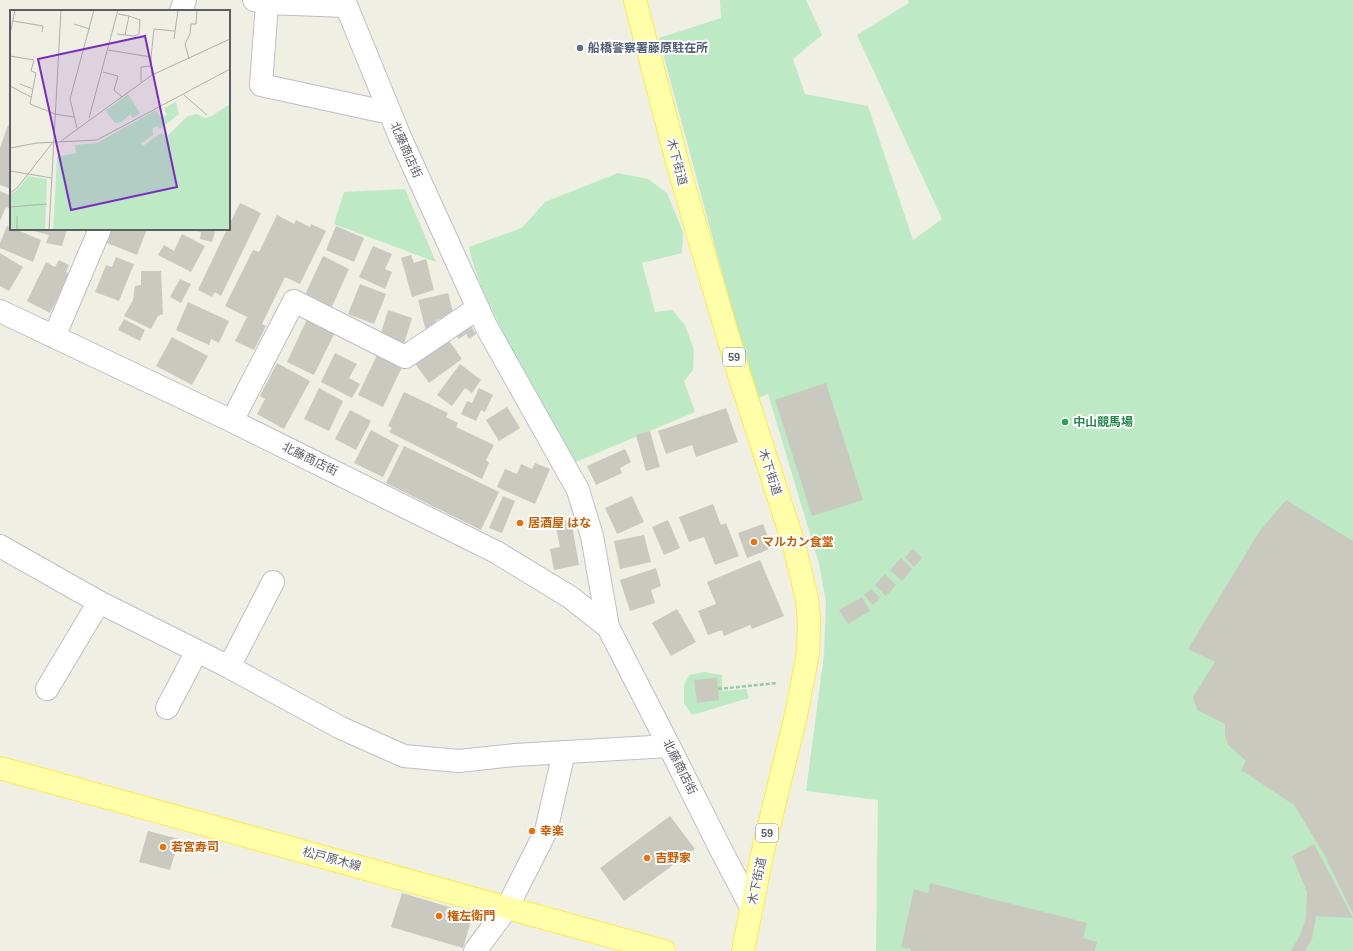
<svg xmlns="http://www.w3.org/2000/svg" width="1353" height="951" font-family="Arial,'Noto Sans JP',sans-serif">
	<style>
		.green { fill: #bde9c5 }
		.building { fill: #cac9c0 }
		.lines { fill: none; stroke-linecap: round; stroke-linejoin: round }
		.minor-casing { stroke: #bdbfc5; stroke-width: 24 }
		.major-casing { stroke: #feea4e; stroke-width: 24 }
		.path { stroke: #95caad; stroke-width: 2.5; stroke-dasharray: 4 2; stroke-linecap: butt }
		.minor { stroke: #fff; stroke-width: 22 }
		.major { stroke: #feffa8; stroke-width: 22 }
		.service-dot { fill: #5c6f8a; stroke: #fff; stroke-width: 1.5 }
		.leisure-dot { fill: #2e9e5b; stroke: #fff; stroke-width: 1.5 }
		.food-dot { fill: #e8710a; stroke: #fff; stroke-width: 1.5 }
		.labels { text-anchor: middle; stroke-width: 4; stroke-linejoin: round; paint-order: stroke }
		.shield { fill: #fff; stroke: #8c8e93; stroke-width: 1 }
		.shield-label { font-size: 11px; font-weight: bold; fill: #5b5e65 }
		.service-label { font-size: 12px; font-weight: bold; fill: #4e5e75; stroke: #fff; text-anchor: start }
		.street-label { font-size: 12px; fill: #5b5e65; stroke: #fff }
		.leisure-label { font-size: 12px; font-weight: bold; fill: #27864d; stroke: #fff; text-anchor: start }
		.food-label { font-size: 12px; font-weight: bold; fill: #c56008; stroke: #fff; text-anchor: start }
		.inset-road { fill: none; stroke: #b0b1ad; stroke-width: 1 }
		.view { fill: #7b2cbf; fill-opacity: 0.15; stroke: #7b2cbf; stroke-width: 2 }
		.inset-edge { fill: none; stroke: #5b5e65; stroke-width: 2 }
	</style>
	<rect width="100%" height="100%" fill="#efefe3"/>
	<path class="green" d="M720,0H806L822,35L793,59L805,94L868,106L913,240L942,219L857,35L909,3L908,0H1353V951H876L878,800L806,791L824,655L826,602L819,564L768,394L756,399L659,38L721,18Z
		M618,173L648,179L667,193L683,232L682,253L642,263L655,312L672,310L685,325L694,350L693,370L684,381L695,412L571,464C547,418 522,373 500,326C488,300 474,275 469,247L522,228L545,202Z
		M405,189L436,262L334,224L344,192Z
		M704,672L722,675V691L746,689L749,698L692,715L684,703V686L689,675Z"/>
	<path class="building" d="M8,125L11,126V189L0,185V148Z
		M0,191L11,196V209L6,207L0,221Z
		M240,203L261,213L221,296L215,292L212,297L198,290L227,229H229V225Z
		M277,215L294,224L296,220L310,227L311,224L326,231L300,284L285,277L262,324L266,326L254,350L235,341L247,317L225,306L253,250L259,252Z
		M7,226L11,227V229H15L41,240L33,262L0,248V243Z
		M336,226L364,238L354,262L326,250Z
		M31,229H67L62,246L46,243L49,235L30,230Z
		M114,229H147L137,255L105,242L109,230L113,231Z
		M195,229H216L212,242L200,239L201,232L195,231Z
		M182,234L205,246L191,272L158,255L164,245L174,251Z
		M373,246L392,254L385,269L392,272L385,289L359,277Z
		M0,253L23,267L9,291L0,286Z
		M411,255L414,263L426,259L434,290L412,297L401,258Z
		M323,256L349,269L330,311L303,299Z
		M116,257L134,264L119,301L95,292L106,265L112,267Z
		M59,260L69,265L66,272L70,274L50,313L27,301L46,262L55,267Z
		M141,271H161L163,314L158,316L151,329L124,316L133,300L135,286L141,285Z
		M180,279L191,284L181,303L170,297Z
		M360,284L386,294L374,324L348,314Z
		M448,293L454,316L436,320L438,328L426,331L418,300Z
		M188,302L229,321L219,343L211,339L209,345L176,330Z
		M388,310L412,318L403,347L379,339Z
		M308,317L336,330L314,375L287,362Z
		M124,319L145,330L140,341L118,330Z
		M469,323L476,334L469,339L466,334L459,339L454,332Z
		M172,337L208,356L192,385L156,366Z
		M447,338L462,359L429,383L414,362Z
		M335,353L357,364L349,378L360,384L352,398L321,382Z
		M378,353L403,365L383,407L358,395Z
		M277,363L310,381L284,429L257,414L265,399L260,396Z
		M460,364L481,380L472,393L465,388L452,406L437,395Z
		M826,383L863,500L812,516L775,400Z
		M319,388L343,401L329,431L304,419Z
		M479,388L493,395L485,412L481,410L476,421L461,414L467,401L472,403Z
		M404,392L448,413L446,417L458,423L456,427L494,445L486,460L489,463L482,479L389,432L392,428L388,426Z
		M507,407L520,428L499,441L486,420Z
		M726,408L738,442L696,457L692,445L666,454L658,431Z
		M350,410L371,421L356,450L335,439Z
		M371,430L399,445L383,477L354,463Z
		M650,431L660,467L646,471L636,435Z
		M404,446L499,492L481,530L386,483Z
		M625,449L631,462L620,468L622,473L596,485L587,466Z
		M535,463L550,469L535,504L497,487L505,469L517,474L521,464L532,469Z
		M503,496L515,501L502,533L489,528Z
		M632,496L644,522L617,534L605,508Z
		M1286,500L1353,541V914L1324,854L1294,805L1241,770L1246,761L1228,745L1225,735V724L1197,710L1193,697L1215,662L1188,649L1259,532Z
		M713,504L721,525L726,523L739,556L715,565L704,537L689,542L679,517Z
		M571,519L579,565L554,570L550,549L560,547L555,522Z
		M668,520L680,548L664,555L652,527Z
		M763,524L772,548L747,558L738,533Z
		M644,535L651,562L620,569L614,541Z
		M913,549L922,558L914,567L905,557Z
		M901,558L912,569L902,581L890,570Z
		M760,560L784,616L752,629L750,625L724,636L722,630L708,635L698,611L716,604L707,582Z
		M656,568L661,586L651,590L655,603L630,611L620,580Z
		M885,574L896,585L886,596L875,585Z
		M871,589L880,598L873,605L864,595Z
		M862,597L870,611L848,624L839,610Z
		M677,609L696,642L671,656L652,623Z
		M717,678L719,700L697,703L694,680Z
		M670,816L695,849L624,901L600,868Z
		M148,831L179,839L170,870L139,862Z
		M1314,844L1353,918L1316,916L1312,939L1305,951H1291L1300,935L1306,918L1307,892L1292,856Z
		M930,883L1087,923L1083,938L1097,942L1095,951H911V949L901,947L914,889L928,893Z
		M402,893L473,914L463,948L391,927Z"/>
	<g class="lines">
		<g class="minor-casing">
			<path id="minor" d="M254,0L267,3L346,6
				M344,0L400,137L486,326L578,490L592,536L608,627L669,746L720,848L751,907
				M267,3L261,85L390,113
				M181,11L185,0
				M0,311L232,421L496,552L570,597L608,627
				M54,337L100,229
				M232,421L294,301L405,357L478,308
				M0,546L99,602L229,667L341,728L404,756L459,761L515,755L669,746
				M229,667L273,582
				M47,689L99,602
				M167,708L197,651
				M475,951L507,908L546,831L564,752"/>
		</g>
		<g class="major-casing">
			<path id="major" d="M635,0L679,169L738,371L794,545L807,599L809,621L808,653L796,715L762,855L743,951
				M0,768L664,951"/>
		</g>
		<path class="path" d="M718,689L777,683"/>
		<use href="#minor" class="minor"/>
		<use href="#major" class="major"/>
	</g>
	<circle class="service-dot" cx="580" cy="48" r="4"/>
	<circle class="leisure-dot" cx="1065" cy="422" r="4"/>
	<g class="food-dot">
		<circle cx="520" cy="523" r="4"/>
		<circle cx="754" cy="542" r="4"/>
		<circle cx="532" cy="831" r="4"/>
		<circle cx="163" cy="847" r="4"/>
		<circle cx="647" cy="858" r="4"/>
		<circle cx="439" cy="916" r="4"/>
	</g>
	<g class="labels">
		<g class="shield">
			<rect x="723" y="348" width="22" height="18" rx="3"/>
			<rect x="756" y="824" width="22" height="18" rx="3"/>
		</g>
		<g class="shield-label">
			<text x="734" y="361">59</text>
			<text x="767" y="837">59</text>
		</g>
		<g class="service-label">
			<text x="588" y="52">船橋警察署藤原駐在所</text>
		</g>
		<g class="street-label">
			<text transform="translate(406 150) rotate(66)" y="4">北藤商店街</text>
			<text transform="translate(677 162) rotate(75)" y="4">木下街道</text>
			<text transform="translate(310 459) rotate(26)" y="4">北藤商店街</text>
			<text transform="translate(770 472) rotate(72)" y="4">木下街道</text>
			<text transform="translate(680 767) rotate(63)" y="4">北藤商店街</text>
			<text transform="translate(332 859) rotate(15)" y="4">松戸原木線</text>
			<text transform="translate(757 881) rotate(-78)" y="4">木下街道</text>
		</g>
		<g class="leisure-label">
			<text x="1073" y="426">中山競馬場</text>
		</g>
		<g class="food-label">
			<text x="528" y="527">居酒屋 はな</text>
			<text x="762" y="546">マルカン食堂</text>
			<text x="540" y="835">幸楽</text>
			<text x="171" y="851">若宮寿司</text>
			<text x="655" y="862">吉野家</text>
			<text x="447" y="920">権左衛門</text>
		</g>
	</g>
	<g transform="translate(10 10)">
		<rect width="220" height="220" fill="#efefe3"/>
		<path d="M118,84L130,103L123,108L120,104L112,112L105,113L96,101ZM166,92L169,104L150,119L147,116L143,118V125L130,134L133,136L151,123L156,127L178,106L187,104L194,108L200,107L220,94V220H43L47,147L66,143L65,135L87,133L146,100L150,107L157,105L154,98ZM18,166L37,169L35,220H0V185L10,177Z" fill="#bde9c5"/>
		<path class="inset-road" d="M108,4L119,6L115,25M3,11L33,16L32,22M64,14L80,19M0,24L5,0M107,24L124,26L129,24L130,10L119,6M164,29L168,0M98,40L141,47L142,65M0,46L24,50L21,61L26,63L20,94L45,104L64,107M141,47L144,19L165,21M179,49L175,34L180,24L181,14H186L187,0M93,62L108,66L104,80L112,87M131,72V57L141,56M10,74L23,79M0,76L21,87M174,85L197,105M79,108L108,0M67,118L60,89L84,0M51,131L142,65L220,29M0,138L27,133L87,130L220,59M0,161L42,168M0,183L7,178L43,132M0,197L37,194M7,220V206M39,220L51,0"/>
		<path class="view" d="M135,26L167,177L61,200L28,49Z"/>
		<rect width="220" height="220" class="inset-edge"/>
	</g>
</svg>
